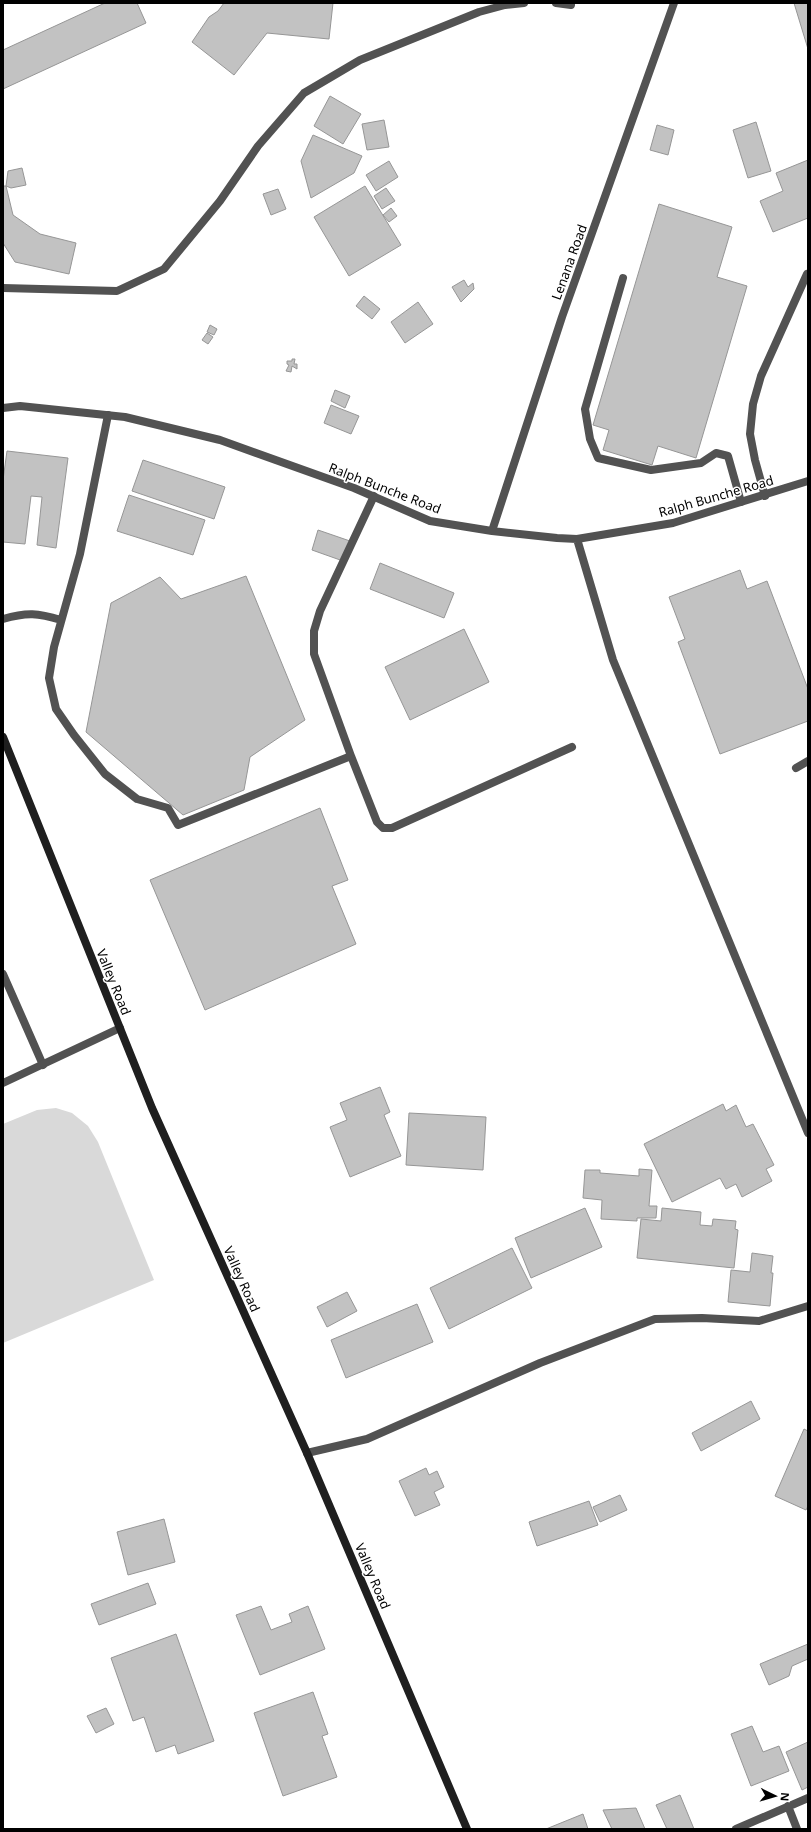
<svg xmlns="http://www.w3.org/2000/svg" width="811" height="1832" font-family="'Noto Sans',sans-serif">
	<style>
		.green { fill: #d9d9d9 }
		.building { fill: #c2c2c2; stroke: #969696 }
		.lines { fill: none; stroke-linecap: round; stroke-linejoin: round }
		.service { stroke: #525252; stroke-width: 8 }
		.minor { stroke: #525252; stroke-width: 8 }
		.secondary { stroke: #1f1f1f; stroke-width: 8 }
		.labels { text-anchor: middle; stroke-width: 3; stroke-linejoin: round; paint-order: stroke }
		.street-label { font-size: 13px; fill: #000; stroke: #fff }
	</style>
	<rect width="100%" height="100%" fill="#fff"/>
	<path class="green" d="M56,1108L72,1113L88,1126L98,1142L154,1280L3,1343V1124L37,1110Z"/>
	<path class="building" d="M105,3H137L146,23L3,89V50Z
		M224,3H333L329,39L267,33L234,75L192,42L209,17L218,11Z
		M794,3H808V49Z
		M330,96L361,114L343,144L314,126Z
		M384,120L389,147L367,150L362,124Z
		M756,122L771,171L748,178L733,130Z
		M657,125L674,130L668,155L650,150Z
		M313,135L362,156L354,173L311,198L301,161Z
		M808,160V218L773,232L760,201L783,191L776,173Z
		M389,161L398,177L376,191L366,175Z
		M22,168L26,185L11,188L6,186L8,171Z
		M3,186H6L13,215L40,234L76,243L69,274L15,262L3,243Z
		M365,186L401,245L349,276L314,217Z
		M386,188L395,201L382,209L374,196Z
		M278,189L286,209L271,215L263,194Z
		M659,204L732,227L717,277L747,286L696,458L658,446L652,465L603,450L609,430L593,425Z
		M391,208L397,216L389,222L383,215Z
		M464,280L468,287L473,283L474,289L461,302L452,287Z
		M364,296L380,309L372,319L356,306Z
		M418,302L433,324L405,343L391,322Z
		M210,325L217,329L214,335L207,332Z
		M207,333L213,337L208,344L202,340Z
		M292,359H295L294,364H297V369L292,366L291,372L286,371L289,365L287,364V361H292Z
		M335,390L350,396L345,408L331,401Z
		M331,405L359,416L351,434L324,423Z
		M7,451L68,458L56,548L37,545L42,497L31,496L25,544L3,542V480Z
		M143,460L225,487L214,519L132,491Z
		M129,495L205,520L193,555L117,531Z
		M318,530L350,541L343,561L312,550Z
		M380,563L454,593L444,618L370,589Z
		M740,570L747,589L767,581L808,689V721L720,754L678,642L685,639L669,597Z
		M246,576L305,720L250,757L244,790L183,815L86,732L111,603L160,577L181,599Z
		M464,629L489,682L410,720L385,667Z
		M320,808L348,880L332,886L356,944L205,1010L150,880Z
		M380,1087L390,1112L384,1115L401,1156L350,1177L330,1127L347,1120L340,1103Z
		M723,1104L726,1111L736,1105L746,1127L753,1124L774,1165L766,1169L772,1181L742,1197L736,1184L726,1189L720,1178L672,1202L644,1144Z
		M409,1113L486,1117L483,1170L406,1165Z
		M639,1169L652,1170L649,1206H657L656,1218H637V1221L601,1219L602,1200L583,1198L585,1170H600V1173L639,1176Z
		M585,1208L602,1247L531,1278L515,1238Z
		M662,1208L701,1212L700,1225L712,1226L713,1219L736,1221L735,1229L738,1230L734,1268L637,1258L641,1219L661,1221Z
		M512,1248L532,1288L449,1329L430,1288Z
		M752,1253L773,1256L771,1273H773L770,1306L728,1302L731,1270L750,1272Z
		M347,1292L357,1311L327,1327L317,1307Z
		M417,1304L433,1342L346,1378L331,1340Z
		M751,1401L760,1419L701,1451L692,1433Z
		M804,1429L808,1431V1506L806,1510L775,1496Z
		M426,1468L429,1475L437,1471L444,1487L434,1492L440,1505L415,1516L399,1481Z
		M620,1495L627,1510L600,1522L593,1507Z
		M589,1501L598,1525L537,1546L529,1522Z
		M164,1519L175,1562L128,1575L117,1532Z
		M148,1583L156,1604L99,1625L91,1604Z
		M261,1606L271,1630L292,1622L289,1614L308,1606L325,1649L260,1675L236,1615Z
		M176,1634L214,1741L178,1754L175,1745L156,1752L144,1717L133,1721L111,1658Z
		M808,1644V1659L792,1666L789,1676L769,1685L760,1664Z
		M313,1692L328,1734L322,1736L337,1777L283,1796L254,1713Z
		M106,1708L114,1724L96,1733L87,1716Z
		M752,1726L763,1752L779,1746L789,1771L751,1786L731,1734Z
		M808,1742V1787L802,1790L786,1752Z
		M680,1795L694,1829H667L656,1805Z
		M636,1808L645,1829H612L603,1810Z
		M583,1814L588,1829H546Z"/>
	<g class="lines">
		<path class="service" d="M556,3L571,5
			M623,278L585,409L590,439L598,458L651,470L701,463L716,453L728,456L741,502
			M3,288L117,291L164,269L220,201L258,146L304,93L360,60L479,12L505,5L524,3
			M108,415L80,554L54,647L49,678L56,709L74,735L105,774L137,799L168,808L178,825L351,756L314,654V631L320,611L374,496
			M765,496L755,460L750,434L753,404L761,376L807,274
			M3,619C27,612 38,613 61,620
			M351,756L377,822L383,828H392L572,747
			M796,768L808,761
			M3,974L43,1065
			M307,1453L367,1439L540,1363L655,1319L702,1318L759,1321L808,1306
			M788,1806L797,1829
			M736,1829L808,1798"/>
		<path class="minor" d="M3,408L20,406L125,417L220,440L354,488L430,521L492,531L557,538L577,539L673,523L808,481
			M492,531L562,317L674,3
			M577,539L613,660L808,1133
			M3,1083L120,1028"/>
		<path class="secondary" d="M3,737L152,1108L307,1453L467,1829"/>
	</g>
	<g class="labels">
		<g class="street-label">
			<text transform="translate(569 262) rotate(-70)" y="5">Lenana Road</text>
			<text transform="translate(385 488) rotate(21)" y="5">Ralph Bunche Road</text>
			<text transform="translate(716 496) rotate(-16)" y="5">Ralph Bunche Road</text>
			<text transform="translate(114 982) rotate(68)" y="5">Valley Road</text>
			<text transform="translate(242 1279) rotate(66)" y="5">Valley Road</text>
			<text transform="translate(373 1576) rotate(67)" y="5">Valley Road</text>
		</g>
	</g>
	<rect width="811" height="1832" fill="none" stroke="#000000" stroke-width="8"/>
	<g transform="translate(775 1796) rotate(95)" stroke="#ffffff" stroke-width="3" paint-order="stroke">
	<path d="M0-3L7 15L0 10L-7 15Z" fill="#000000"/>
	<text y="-6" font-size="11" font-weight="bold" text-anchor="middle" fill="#000000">N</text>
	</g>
</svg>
